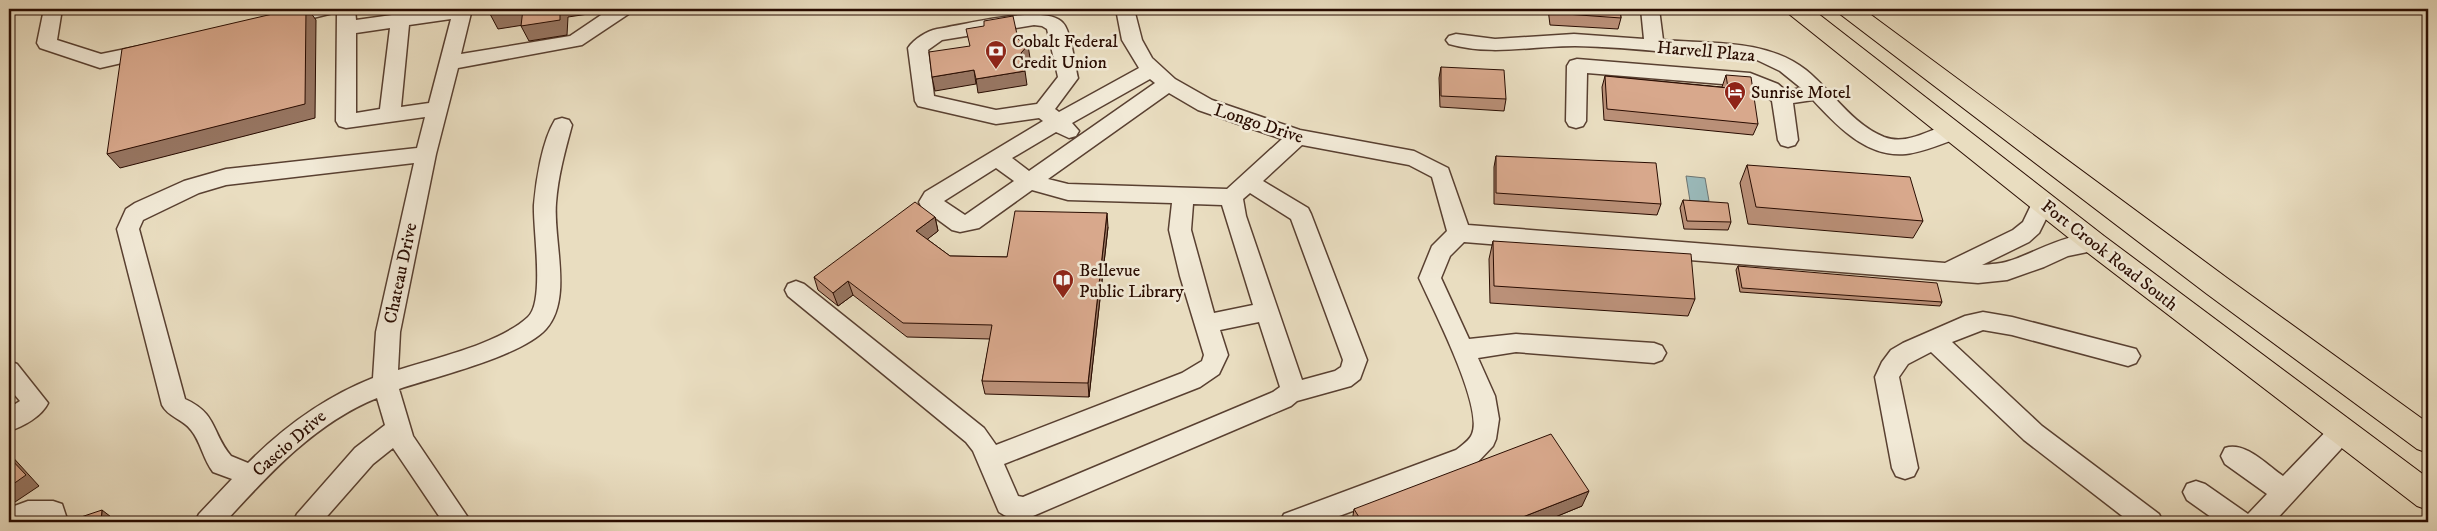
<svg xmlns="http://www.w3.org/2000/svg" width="2437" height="531" font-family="'IM FELL DW Pica',serif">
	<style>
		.water { fill: #9ababb; stroke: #6d7471 }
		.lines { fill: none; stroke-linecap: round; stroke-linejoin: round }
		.stream { stroke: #6d7471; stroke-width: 7 }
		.minor-casing { stroke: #594031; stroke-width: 3 }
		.major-casing { stroke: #290c01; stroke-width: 2 }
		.minor { fill: #f1e9d6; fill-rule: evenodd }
		.major { fill: #e9ddc0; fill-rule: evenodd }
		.wall { fill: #ba9078; stroke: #290c01 }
		.shaded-wall { fill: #977662; stroke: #290c01 }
		.building { fill: #d8a88c; stroke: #290c01 }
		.labels { text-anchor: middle; stroke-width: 5; stroke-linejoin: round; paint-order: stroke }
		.poi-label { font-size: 18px; fill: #290c01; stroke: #f1e9d6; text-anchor: start }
		.street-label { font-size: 18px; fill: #290c01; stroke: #f1e9d6 }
	</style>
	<rect width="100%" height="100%" fill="#e9ddc0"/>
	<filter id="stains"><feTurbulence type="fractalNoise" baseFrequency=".004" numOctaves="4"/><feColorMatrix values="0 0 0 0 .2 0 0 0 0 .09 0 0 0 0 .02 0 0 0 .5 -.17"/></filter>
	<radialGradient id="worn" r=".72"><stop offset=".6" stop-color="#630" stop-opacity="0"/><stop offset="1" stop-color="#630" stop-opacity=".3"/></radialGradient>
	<path class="water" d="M1686,176L1705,178L1709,201H1690Z"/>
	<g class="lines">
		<path class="stream" d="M2425,9L2428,11"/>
		<g class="minor-casing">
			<path id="minor" d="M44,9H62L57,40L101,54L150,44L157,45L160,50L157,55L100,68L40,48L37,43Z
				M303,9H355L356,20L435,9H472L461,54L570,36L610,9H632L630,13L582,45L458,68L436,154L400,332L398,370C435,358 499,344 528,317C545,302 533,230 534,205C536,181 542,141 555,120L562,118L569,120L572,125C565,151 558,176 556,203C553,241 573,299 546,329C522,356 435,377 399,389L413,436L471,522H443L393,448L373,464L322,522H293L297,514L355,448L385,425L377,398C315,423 269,474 225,522H195L199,514L232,479L213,472C203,459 201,442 191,430C183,419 168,417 162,405L117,229L126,209L135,203L184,181L226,169L417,148L425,117L346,128L339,126L336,121L337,12L281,26L274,24L271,20L274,16ZM451,19L429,103L401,107L409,25ZM390,28L380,109L356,113V33ZM414,163L376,332L373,378C325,397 285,426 248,463L231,456C211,432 218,414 185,399L139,229L143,220L199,193L226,185Z
				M1116,9H1134L1142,40L1152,58L1175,79L1212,100L1300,130L1414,151L1448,168L1468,225L1945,263L2013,230L2023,222L2035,197L2043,195L2051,197L2054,203L2039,233L2029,242L1982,265C1991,264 2001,264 2009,261C2036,253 2073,228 2102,237L2105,243L2102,249L2068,256L2044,267L2007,280L1978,283L1464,242L1450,256L1441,278L1469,339L1516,334L1654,343L1662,346L1666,353L1662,360L1654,363L1516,352L1478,358L1495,396L1499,419L1496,439L1493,446L1474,466L1323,522H1280L1284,514L1456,450C1461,446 1470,440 1472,434C1484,407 1432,307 1419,278L1432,246L1447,231L1432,177L1409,165L1302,145L1263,181L1308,208L1311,214L1367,360L1360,379L1351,386L1297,401L1291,406L1033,516C1020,521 1011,520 999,512L973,451L966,442L788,296L785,290L788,284L796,281L804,284L984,428L996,445L1182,373L1202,361L1204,355L1180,276L1169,230L1172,203L1068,200L1032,190L979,228L960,232L952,230L922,208L919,202L925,192L1043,121L1039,118L996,124L918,106L915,101L908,48C914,39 927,31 937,29C963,25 1047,3 1063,23C1071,31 1075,66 1078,78L1055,109L1059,112L1139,68L1122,40ZM1034,25L1042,26L1047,29L1058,77L1037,104L996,110L934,96L928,50L942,40ZM1150,79L1155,83L1029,171L1012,158L1056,132L1069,138L1076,136L1079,131L1072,123ZM1169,93L1198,110L1282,139L1227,189L1068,184L1048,179ZM996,168L1014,181L965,215L944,201ZM1250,193L1291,219L1343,360L1341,367L1335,371L1302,380L1246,216L1243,199ZM1193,204L1222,205L1253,305L1214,313L1191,230ZM1259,322L1280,387L1273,392L1023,497L1018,496L1004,464L1200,387L1219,374L1228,355L1220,330Z
				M1641,9H1659L1663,40C1711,44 1767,39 1806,70C1832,91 1852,124 1884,137C1913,148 1937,120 1961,127L1964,132L1961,137C1943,143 1925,152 1906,154C1867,158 1837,126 1813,100L1793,103L1798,140L1795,145L1788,147L1781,145L1778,140L1772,101L1764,94L1747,86L1587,73L1586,121L1583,126L1576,128L1569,126L1566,121L1567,66L1570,61L1577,59L1750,73L1778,84L1786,91L1801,88L1780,71L1757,60C1697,56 1635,47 1575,46C1532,46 1491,56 1449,44L1446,40L1449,36L1456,34L1495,39L1574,34L1644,39Z
				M1983,312L2012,317L2136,349L2140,356L2136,363L2128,366L2012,335L1983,330L1952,342L2042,426L2159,514L2163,522H2130L2024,440L1931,352L1908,364L1899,377L1918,468L1914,476L1905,479L1896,476L1892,468L1875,377L1882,362L1891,350L1903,343L1965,316Z
				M9,361L17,364L48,403C42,416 23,427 9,431V408L20,401L9,388Z
				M2342,420L2351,424L2354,431L2351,438L2274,522H2218L2187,500L2183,492L2187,484L2196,481L2205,484L2248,514L2267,494L2225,464L2221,456L2225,448C2245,441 2267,465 2283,476L2333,424Z
				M28,501H53L62,504L68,522H9V508Z"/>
		</g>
		<g class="major-casing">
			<path id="major" d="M1786,9H1812L2104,236L2428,478V510L2417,506L2084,250L1789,14Z
				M1837,9H1863L2227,278L2428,423V453L2417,449L2207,294L1840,14Z"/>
		</g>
		<use href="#minor" class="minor"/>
		<use href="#major" class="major"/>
	</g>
	<path class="wall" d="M1548,9H1620L1621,18L1618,29L1550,25Z
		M1441,67L1506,99L1504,111L1440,107L1439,78Z
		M1726,75L1758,124L1753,135L1604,120L1602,87L1605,76L1722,87Z
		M1496,156L1661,204L1657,215L1494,204V167Z
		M1747,165L1923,221L1913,238L1748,224L1740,183Z
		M1683,200L1731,222L1728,230L1684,229L1680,208Z
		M935,217L938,231L927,239L950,256L1007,257L1108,227L1089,397L985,394L982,381L990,339L907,337L853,295L838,306L818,290L814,277Z
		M1493,241L1695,299L1688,316L1490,303L1489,259Z
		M1738,266L1942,302L1940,306L1740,292L1736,270Z
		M1582,506L1543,522H1352L1354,509Z"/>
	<path class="shaded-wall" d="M306,9H308L316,20L315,118L120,168L107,154Z
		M523,9L530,24L498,29L490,14Z
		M560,9H602V12L568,17L567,35L529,41L521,26Z
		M1028,45L1030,58L1023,67L1021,53Z
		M974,70L976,84L935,91L932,77Z
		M1025,71L1027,85L978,93L976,79Z
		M1107,213L1108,227L1089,397L1088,383Z
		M935,217L938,231L920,245L916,231Z
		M848,281L853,295L838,306L833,293Z
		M9,453L39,486L9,506Z
		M1589,491L1582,506L1543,522H1510Z
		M102,510L115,520V522H101Z"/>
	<path class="building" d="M294,9H306L305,104L107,154L122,49Z
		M491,9H522L490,14Z
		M523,9H560V20L521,26Z
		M1552,9H1620L1621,18L1552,13Z
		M1013,16L1018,39L1028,45L1021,53L1025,71L976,79L974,70L932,77L929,52L970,46L966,29L984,26V21Z
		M1441,67L1504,70L1506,99L1441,96Z
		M1726,75L1751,77L1758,124L1607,109L1605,76L1728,88Z
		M1496,156L1656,163L1661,204L1496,193Z
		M1747,165L1910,177L1923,221L1756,207Z
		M1683,200L1728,203L1731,222L1687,221Z
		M915,202L935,217L916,231L950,256L1007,257L1015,211L1107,213L1088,383L982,381L992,325L903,323L848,281L833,293L814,277Z
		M1493,241L1691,254L1695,299L1494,286Z
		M1738,266L1937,283L1942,302L1742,288Z
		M1551,434L1589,491L1510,522H1362L1354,509Z
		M9,457L26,475L9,487Z
		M102,510L101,522H72V520Z"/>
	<defs>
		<g id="bank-pin" transform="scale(1.125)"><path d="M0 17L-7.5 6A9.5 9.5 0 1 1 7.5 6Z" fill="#8f2418" stroke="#f1e9d6"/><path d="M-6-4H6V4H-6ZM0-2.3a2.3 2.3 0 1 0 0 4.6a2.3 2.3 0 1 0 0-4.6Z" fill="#fff"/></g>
		<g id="hotel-pin" transform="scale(1.125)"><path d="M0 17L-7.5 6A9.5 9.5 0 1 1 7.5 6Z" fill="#8f2418" stroke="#f1e9d6"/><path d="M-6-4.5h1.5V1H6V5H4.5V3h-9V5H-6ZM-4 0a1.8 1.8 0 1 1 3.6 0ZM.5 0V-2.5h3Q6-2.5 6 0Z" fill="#fff"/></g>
		<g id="library-pin" transform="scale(1.125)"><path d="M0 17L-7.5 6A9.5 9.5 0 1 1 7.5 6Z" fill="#8f2418" stroke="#f1e9d6"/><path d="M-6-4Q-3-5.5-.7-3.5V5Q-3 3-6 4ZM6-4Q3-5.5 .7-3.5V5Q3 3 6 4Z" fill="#fff"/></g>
	</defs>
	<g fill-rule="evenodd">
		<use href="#bank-pin" x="996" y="51"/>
		<use href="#hotel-pin" x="1735" y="92"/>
		<use href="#library-pin" x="1063" y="280"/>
	</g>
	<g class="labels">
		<g class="poi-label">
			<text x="1012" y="47">Cobalt Federal<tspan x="1012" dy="21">Credit Union</tspan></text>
			<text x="1751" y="98">Sunrise Motel</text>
			<text x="1079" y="276">Bellevue<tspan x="1079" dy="21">Public Library</tspan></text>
		</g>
		<g class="street-label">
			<text transform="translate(1706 51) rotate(5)" y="6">Harvell Plaza</text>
			<text transform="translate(1259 123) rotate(18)" y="6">Longo Drive</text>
			<text transform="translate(2110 255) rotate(38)" y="6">Fort Crook Road South</text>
			<text transform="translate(400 273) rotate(-78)" y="6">Chateau Drive</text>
			<text transform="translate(289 443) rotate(-41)" y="6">Cascio Drive</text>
		</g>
	</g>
	<rect width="2437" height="531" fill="none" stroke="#e9ddc0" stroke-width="30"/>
	<rect x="10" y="10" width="2417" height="511" fill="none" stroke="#290c01" stroke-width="2.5"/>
	<rect x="15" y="15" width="2407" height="501" fill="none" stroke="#290c01"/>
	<rect width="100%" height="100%" filter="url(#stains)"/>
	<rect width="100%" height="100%" fill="url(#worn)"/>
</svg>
